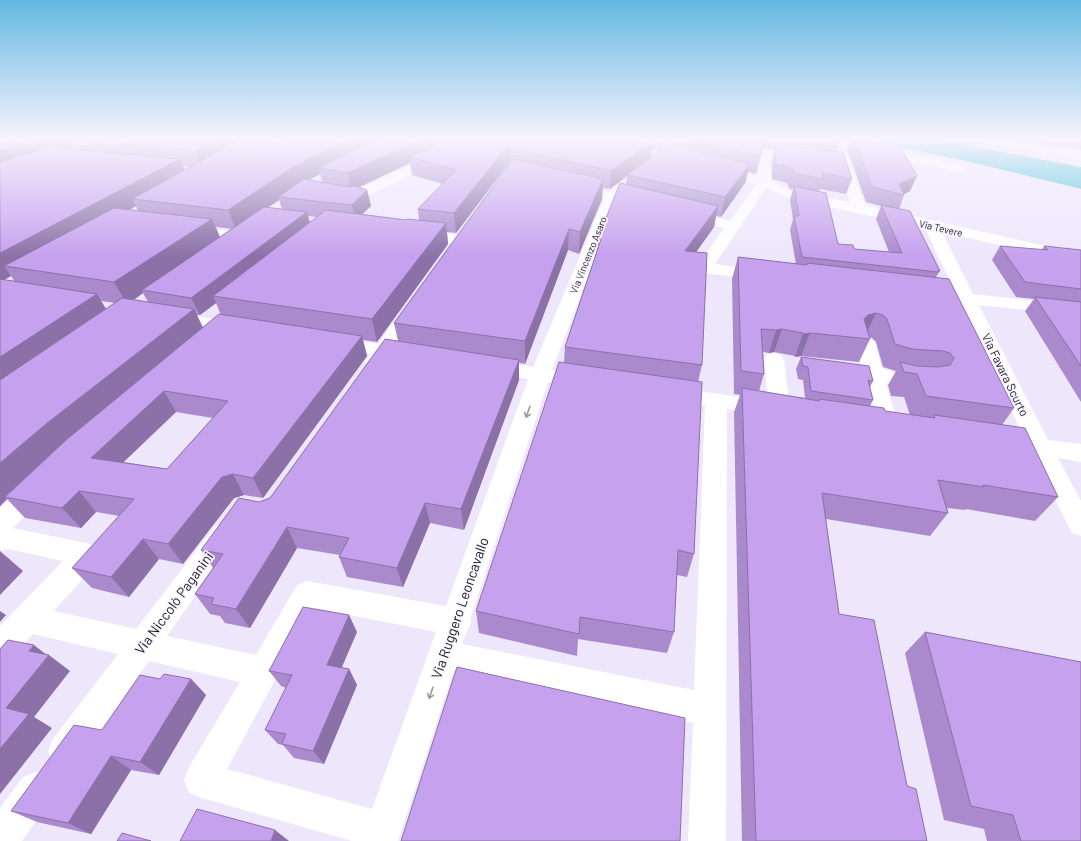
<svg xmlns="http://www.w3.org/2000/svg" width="1081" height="841" font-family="Barlow,sans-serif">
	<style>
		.water { fill: #3bbed4 }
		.pier { fill: #eee7fc }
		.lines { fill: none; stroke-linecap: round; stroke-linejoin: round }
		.minor { fill: #fff; fill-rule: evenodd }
		.wall { fill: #aa8acd; fill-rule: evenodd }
		.shaded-wall { fill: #8b71a7 }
		.building { fill: #c6a1ee; stroke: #8b71a7; fill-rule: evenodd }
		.oneway { stroke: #98969c }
		.labels { text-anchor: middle; stroke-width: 3.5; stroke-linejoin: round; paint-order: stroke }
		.far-street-label { font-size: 10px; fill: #1a1522; stroke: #f9f7fe }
		.street-label { font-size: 12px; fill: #1a1522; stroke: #f9f7fe }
		.near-street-label { font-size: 14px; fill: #1a1522; stroke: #f9f7fe }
	</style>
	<rect width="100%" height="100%" fill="#eee7fc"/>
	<path class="water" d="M869,140H942L1071,165L1081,167V189L978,164Z"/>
	<path class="pier" d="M867,140L978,164L1081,189V191L978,165L869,142Z
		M942,140H952L1023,153L1081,165V167Z"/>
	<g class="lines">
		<path class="minor" d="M822,140H842L960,164L964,165L966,168L964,171L960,172L828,143L824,142Z
			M984,140H1008L1081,151V159L990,143L986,142Z
			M841,148L845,149L847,152L865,205L1081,254V264L942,232L973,294L1081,306V316L979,305L1048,440L1081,444V462L1058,458L1081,501V536L1072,533L1032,454L995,448L992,442L995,436L1003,434L1024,437L960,303L923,298L920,294L923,290L929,289L955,292L925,228L785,197L766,188L715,264L770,272L772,275L770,278L764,280L704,273L698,271L696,268L724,228L680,217L678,214L680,211L685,210L730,221L756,184L714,173L712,170L714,167L718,166L758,176V154L760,151L764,150L807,155L809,158L807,161L803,162L770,158V180L789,190L850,202L835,152L837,149Z
			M438,152L442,153L444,156L442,159L404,179L358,200C350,202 342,200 334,198L332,195L334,192L339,191L351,193Z
			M573,183L609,192L617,185H627L629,188L622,195L647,201L649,204L647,207L642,208L617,202L552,370L590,376L593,381L590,386L583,388L548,382L470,620L471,622L462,644L694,690L705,406L665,399L662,394L665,389L672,387L768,401L764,359L767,355L774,353L781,355L784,359L790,409L787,414L779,416L727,409L726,841H688L693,723L453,673L398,841H352L202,798L189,793L184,780L189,767L240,682L149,661L77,763L65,768L53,763L48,751L53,739L118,654L33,634L11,658L0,663V626L63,561L8,549L0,551V508L28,481L37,478L46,481L49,488L46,495L13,528L87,543L97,547L101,555L97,563L54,611L136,629L215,526L224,523L233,526L237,534L233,542L167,636L256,655L297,585L307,581L446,606L528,379L483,371L480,367L483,363L490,361L533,367L604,199L568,190L566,187L568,184ZM314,608L436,632L372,809L227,769Z
			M188,226L238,232L243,233L245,236L243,239L238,240L183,233L181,230L183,227Z
			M419,231L461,235L466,237L469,240L466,243L461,245L414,238L412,235L414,232Z
			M413,303L419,304L422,308L395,346L414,350L417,354L414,358L407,360L388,357L382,365L375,367L368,365L365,361L370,354L329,347L326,343L329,339L336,337L378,344L407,304Z
			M170,313L237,322L244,324L246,328L244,332L237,334L164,322L161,318L164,314Z
			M865,337L872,339L875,343L882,368L899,374L929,377L932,382L929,387C916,390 899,388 886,383L898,425L895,430L887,433L879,430L876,425L864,377L835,372L832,368L835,364L842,362L861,364L855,343L858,339Z
			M36,772L49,777L54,790L49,803L22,841H0V808L23,777Z"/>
	</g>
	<path class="wall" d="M0,140H840L837,151L852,179L846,194L820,189L819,192L838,244L854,249L889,252L876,219L881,206L866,202L847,149L851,140H875L910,191L904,194V195L899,209L940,271L936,277L1014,408L1002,425L1058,497L1035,521L966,509L965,510L947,508L948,513L930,536L826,519L839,614L907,786L927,841H742L734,412L740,395L734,394L732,279L738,257L796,264L790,230L793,219L790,200L793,189H790L787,183L772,179V160L774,150L764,149H761V156L756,174L748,172L745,183L721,217L716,216L714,227L696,252L702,365L698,382L694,554L687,577L677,575L674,632L667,653L578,639L577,656L479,633L476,611L564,363L565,347L597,251L598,238L626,184L627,176L610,189L603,188L602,199L579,254L568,250L525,364L519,363V380L464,530L430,523L403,587L347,577L339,557L340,555L297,548L250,628L225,623L220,616L210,614L195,594L213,568L201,550L259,502L270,498L398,341L394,323L508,166L506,167L456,233L447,232L448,244L377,342L363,340L367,356L263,498L244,495L234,498L183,564L159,559L129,597L92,588L72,568L120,516L96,512L81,528L25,518L7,499L0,506ZM304,141V143L302,144L297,143ZM77,147L79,150L72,149ZM652,149L659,151L651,157ZM410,163L412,175L443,184L418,209L419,220H406L362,214L371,206L367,190L359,187ZM183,166L189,167L184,170ZM320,174L322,182L309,180ZM279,200L282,209L267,208ZM136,206L138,211L129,210ZM308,216L317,217L310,222ZM216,227L232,229L220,237ZM11,276L15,282L4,280ZM143,293L148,302L134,300ZM101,301L115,303L106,309ZM216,303L221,315L203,327L197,315H200ZM869,337L872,338L876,342L883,367L896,371L888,385L891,396L904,397L910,415L885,411L870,406L873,400L870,387L873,381L801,357L796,369L798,379L803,380L805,398L759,391L764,374L763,352L769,353L774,352L795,356V357L801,356L859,362L870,339ZM176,412L213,418L167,469L123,462Z
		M1012,140H1081V149Z
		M1000,246L1042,250L1044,246L1081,250V402L1025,311L1034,299L1016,297L992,260Z
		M357,632L341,667L349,669L357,685L324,764L294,758L283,745L278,744L265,730L286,688L281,686L269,671Z
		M925,632L1081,841H987L984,829L944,820L905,653Z
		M160,679H191L206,695L159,775L131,770L91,834L37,822L11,811Z"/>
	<path class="shaded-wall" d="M38,140H73L77,147L0,172V151Z
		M216,140H253L203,168L196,151Z
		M285,140H303L304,141L287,146Z
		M351,140H397L319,168L320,174L278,197L279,200L236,229L228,210L295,166L337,145Z
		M420,140H438L439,149L410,157V163L351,191L347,173Z
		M760,140H766L764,149L760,150Z
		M653,141L651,159L627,175V176L610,189L611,171Z
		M510,148V166L506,167L456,233L454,213L505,149Z
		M180,159L187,177L132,199L136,206L24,269L4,266L11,276L0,282V253Z
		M750,164L745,183L721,217L725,197Z
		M917,176L910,191L902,195L899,184Z
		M603,179L602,199L579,254L580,232Z
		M367,190L371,206L355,221L352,205Z
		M718,206L714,227L681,273L685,251Z
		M307,212L311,228L213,296L216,303L200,315L191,298Z
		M212,219L221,240L142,290L143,293L127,304L114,282Z
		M446,223L448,244L377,342L372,319Z
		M569,229L568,250L525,364V341Z
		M97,294L110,316L0,392V357Z
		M194,309L204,331L5,497L7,499L0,506V463L46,424Z
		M876,313L865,336L864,319L868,315Z
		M782,329L774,352L769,353L776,330Z
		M810,333L801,356L795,357L803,334Z
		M362,336L367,356L263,498L253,478Z
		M519,360V380L464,530L461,509Z
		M164,391L176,412L107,478L91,458Z
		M233,474L244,495L234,498L183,564L168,544L222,477Z
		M79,491L96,512L81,528L62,508Z
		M425,503L430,523L403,587L397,568Z
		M287,527L297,548L250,628L236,609Z
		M143,539L159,559L129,597L111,577Z
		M0,551L23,571L0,595Z
		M0,611L6,615L0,622Z
		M349,615L357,632L336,681L327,665Z
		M34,645L48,656L49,655L70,671L34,717L52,728L0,794V749L6,708L29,651Z
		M349,669L357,685L324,764L313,751Z
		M191,679L206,695L159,775L140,762Z
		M111,756L131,770L91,834L68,823Z
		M275,830L289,841H271Z"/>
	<path class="building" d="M0,140H38L0,151Z
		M82,140H216L196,151Z
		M239,140H275L302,144L307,142L308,140H351L337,145L295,166L228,210L132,199Z
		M380,140H420L347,173L319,168L347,153Z
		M447,140H646L653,141L611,171L510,148L505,149L454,213L418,209L456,170L410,157Z
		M688,140H694L700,142L710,141V140H761V156Z
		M854,140H875L899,145L917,176L899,184L904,195L872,187Z
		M668,144L750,164L725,197L627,175Z
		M775,145L843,152L852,179L822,173L823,179L794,173L792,168L776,164Z
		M48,147L180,159L0,253V162Z
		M513,159L603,179L580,232L569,229L525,341L394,323Z
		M304,179L349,187L355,186L367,190L352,205L278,197Z
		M620,183L718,206L685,251L707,253L702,365L565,347L601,239L598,238Z
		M794,186L826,193L838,244L853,245L854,249L902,253L881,205L910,211L940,271L938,270V272L802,257L794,216H799Z
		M264,207L307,212L191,298L142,290Z
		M114,208L212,219L114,282L4,266Z
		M326,210L406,220L407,219L446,223L372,319L213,296Z
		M1000,246L1048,250L1044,246L1081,250V289L1025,282Z
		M738,257L807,265V263L949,279L1014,408L926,396L917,374L904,372L900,362L917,366L938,367L950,365L954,358L950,353L943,351L912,349L895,344L887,319L883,315L876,313L868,315L864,319L870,339L810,333L803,334V333L782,329L776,330L761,329L764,374L741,371Z
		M0,279L97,294L0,357Z
		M1035,297L1081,302V366Z
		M122,298L194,309L46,424L0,463V380Z
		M219,314L362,336L253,478L233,474L222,477L168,544L143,539L111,577L72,568L134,499L79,491L62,508L5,497L66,440ZM164,391L228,401L167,469L91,458Z
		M385,339L519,360L461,509L425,503L397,568L339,557L349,538L287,527L236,609L211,604L214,598L195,594L223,554L201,550L239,498L259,502L270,498Z
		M801,357L869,366L873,381L868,380L873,400L811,391L808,367L803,366Z
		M559,362L702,382L694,554L678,550L674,632L580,617L579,634L476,611Z
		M742,388L819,401V399L884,408L885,411L935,418L934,415L1025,428L1058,497L983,485L984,487L938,480L948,513L822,493L839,614L874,620L907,786L916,789L927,841H756Z
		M303,607L349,615L327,665L349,669L313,751L282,744L286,734L265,730L292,675L269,671Z
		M925,632L1081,662V841H1021L1013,815L971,806Z
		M8,640L34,645L29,651L49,655L6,708L29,714L0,749V649Z
		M457,667L685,718L680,841H401Z
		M164,674L191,679L140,762L111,756L68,823L11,811L74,725L102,730L140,675L160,679Z
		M197,809L275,830L271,841H180Z
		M122,833L151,841H117Z"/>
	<defs><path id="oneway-shaft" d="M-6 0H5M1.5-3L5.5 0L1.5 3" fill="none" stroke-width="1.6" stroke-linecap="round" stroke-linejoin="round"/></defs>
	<g class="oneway">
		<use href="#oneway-shaft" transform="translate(528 412) rotate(109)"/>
		<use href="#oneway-shaft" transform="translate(431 693) rotate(109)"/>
	</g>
	<linearGradient id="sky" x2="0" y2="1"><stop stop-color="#63b8e0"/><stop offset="0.54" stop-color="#f7f4fe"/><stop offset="1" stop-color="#f7f4fe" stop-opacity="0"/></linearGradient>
	<rect width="1081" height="257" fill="url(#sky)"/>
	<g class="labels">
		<g class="far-street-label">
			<text transform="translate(941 228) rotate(13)" y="4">Via Tevere</text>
			<text transform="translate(588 255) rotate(-68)" y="4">Via Vincenzo Asaro</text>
		</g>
		<g class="street-label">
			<text transform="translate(1005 375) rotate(64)" y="4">Via Favara Scurto</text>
		</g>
		<g class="near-street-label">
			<text transform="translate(174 603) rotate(-54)" y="5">Via Niccolò Paganini</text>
			<text transform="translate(460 608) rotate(-71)" y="5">Via Ruggero Leoncavallo</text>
		</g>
	</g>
</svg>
